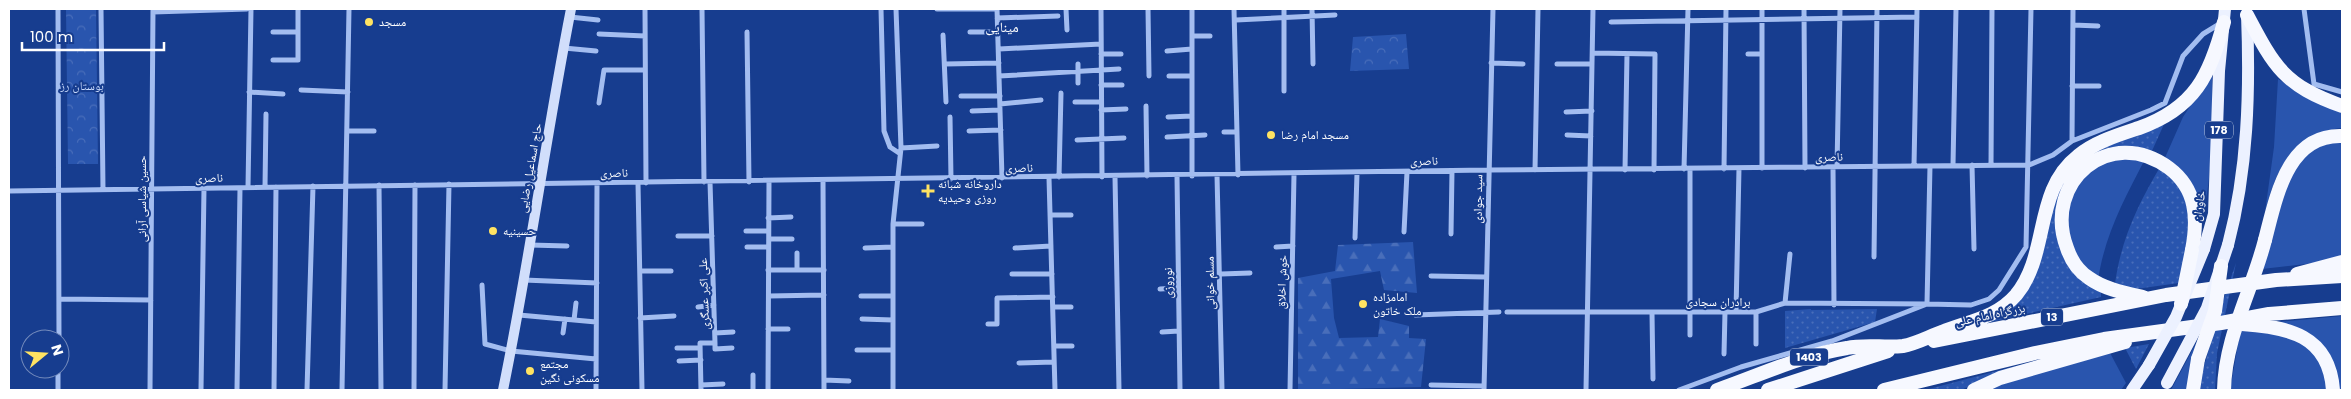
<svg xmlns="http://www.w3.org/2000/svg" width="2351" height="399" font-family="Poppins,'Noto Naskh Arabic',sans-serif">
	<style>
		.grass { fill: #2955ae }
		.forest { fill: url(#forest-firs) }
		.park { fill: url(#park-crowns) }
		.garden { fill: url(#garden-dots) }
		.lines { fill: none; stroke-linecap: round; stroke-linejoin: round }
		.minor { stroke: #a3bdf0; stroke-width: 5 }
		.secondary { stroke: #d1defb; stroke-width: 10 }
		.primary { stroke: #ecf1ff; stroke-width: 12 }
		.trunk { stroke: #f6f8ff; stroke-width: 14 }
		.primary-bridge { stroke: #ecf1ff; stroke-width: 12 }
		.trunk-bridge { stroke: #f6f8ff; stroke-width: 14 }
		.poi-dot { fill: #ffe362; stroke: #173d8f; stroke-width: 2 }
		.labels { text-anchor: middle; stroke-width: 4; stroke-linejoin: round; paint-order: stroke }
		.shield { fill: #173d8f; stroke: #b9c5dd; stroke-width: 1 }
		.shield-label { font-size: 11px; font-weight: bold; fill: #fff }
		.poi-label { font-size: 12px; fill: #fff; stroke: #173d8f; text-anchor: start }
		.park-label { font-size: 12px; fill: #c9dafb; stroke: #173d8f }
		.street-label { font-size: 12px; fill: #fff; stroke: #173d8f }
		.neighbourhood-label { font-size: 14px; fill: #fff; stroke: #173d8f }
	</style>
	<defs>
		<pattern id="forest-firs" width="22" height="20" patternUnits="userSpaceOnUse" patternTransform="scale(1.25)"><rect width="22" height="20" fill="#2955ae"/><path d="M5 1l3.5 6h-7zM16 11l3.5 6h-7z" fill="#496eba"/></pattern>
		<pattern id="park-crowns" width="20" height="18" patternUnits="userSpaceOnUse" patternTransform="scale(1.25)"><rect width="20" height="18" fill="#2955ae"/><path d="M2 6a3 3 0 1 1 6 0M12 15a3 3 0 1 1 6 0" fill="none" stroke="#496eba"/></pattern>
		<pattern id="garden-dots" width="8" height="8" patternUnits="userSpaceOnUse" patternTransform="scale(1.25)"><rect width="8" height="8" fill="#2955ae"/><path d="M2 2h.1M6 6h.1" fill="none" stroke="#496eba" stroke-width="1.8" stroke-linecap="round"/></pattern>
	</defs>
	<rect width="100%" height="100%" fill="#173d8f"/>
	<path class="grass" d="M2212,73C2212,136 2214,188 2194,250L2164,160L2183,117Z
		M2278,79L2300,93L2342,111V128C2292,133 2276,169 2265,212L2274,147Z
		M2342,141V260L2262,269C2271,236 2277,185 2300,159C2310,147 2328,144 2342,141Z
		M2145,159C2124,200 2105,234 2098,280L2074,254L2065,213L2083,174L2107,160Z
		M2342,316V390H2337L2326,356L2266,323Z
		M2210,317L2189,390H2171Z
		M2241,327L2299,338L2322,364L2329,390H2230Z
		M2109,351L2126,383L2121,390H1983Z"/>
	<path class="forest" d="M1413,242L1417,293L1384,290L1380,271L1331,279L1334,318L1339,338L1378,337L1380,319L1409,326V338L1426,339L1421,387L1298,390V278L1335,271L1338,245Z"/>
	<path class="park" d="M66,9H96L98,164H68Z
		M1406,34L1409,69L1350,71L1353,37Z"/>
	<path class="garden" d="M2165,122L2151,153L2084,163L2059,236L2101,289V297L1964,328L2013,304L2061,182L2090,152Z
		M2160,167L2173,175L2193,215L2179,283L2114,292C2119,244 2136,208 2160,167Z
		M2236,263L2217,353L2215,390H2197L2224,298Z
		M1811,309V310L1877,309L1875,322L1785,348V311Z
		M2149,344L2136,369L2125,348Z
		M2039,360L1993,375L1961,390H1925Z"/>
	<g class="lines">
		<path class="minor" d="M58,9L59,339
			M101,9L103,190
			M645,9L646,183
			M702,9L704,182
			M881,9L884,131L890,147L899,153
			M937,9H997
			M997,9L1002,178
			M1066,9L1067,30
			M1101,9L1102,177
			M1148,9L1149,76
			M1234,9L1238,175
			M1312,9L1313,64
			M1804,9L1805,168
			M2304,9L2314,84L2342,92
			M153,12L247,9
			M570,17L598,20
			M997,18L1058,16
			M1236,20L1335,15
			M1611,22L1917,17
			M2073,25L2098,26
			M273,32H298
			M747,32L749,182
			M970,32H998
			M599,34L645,36
			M943,35L946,102
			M1192,36H1210
			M564,48L596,51
			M999,49L1101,44
			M1167,51L1192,49
			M1593,53L1655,54L1654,170
			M1101,54H1121
			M1748,54H1762
			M273,60H298V9
			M1491,63L1523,64
			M945,64L999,63
			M1078,64V83
			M1557,64H1592
			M999,76L1119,69
			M1169,76H1192
			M1101,85H1122
			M2072,86H2099
			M301,90L348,92
			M1284,91V9
			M249,92L283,94
			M961,96H1000
			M1075,102H1101
			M599,103L604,70H645
			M1000,104L1041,100
			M1146,106L1147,176
			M1101,110L1126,109
			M972,111L1000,110
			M1566,112L1592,111
			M950,117L951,179
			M1168,117L1192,116
			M348,131H374
			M969,131L1001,130
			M1224,132H1237
			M1567,135L1591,136
			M1167,137L1205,135
			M1077,140L1124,138
			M2072,141L2073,9
			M901,148L937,146
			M1953,165L1956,9
			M1972,165L1974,249
			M1991,165L1992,9
			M1914,166L1917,9
			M1833,167L1834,305
			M1837,167L1840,9
			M1762,168V9
			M1684,169L1688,9
			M1724,169L1726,9
			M1535,170L1538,9
			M1625,170L1627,54
			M1217,175L1222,390
			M1177,176L1180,390
			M1192,176V9
			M1059,177L1061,93
			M1115,177L1119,390
			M1049,178L1055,390
			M823,181L824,390
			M638,183L642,390
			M379,185L381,390
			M248,187L251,9
			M265,187L266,114
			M9,191L1488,170L2029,165L2053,155L2072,141L2151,110L2165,103L2183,56L2203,34L2221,23
			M1050,215H1071
			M768,218L791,217
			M893,224H922
			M746,231H768
			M1404,232L1407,172
			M1451,234L1452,171
			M678,236H712
			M1355,238L1357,173
			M769,239H792
			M530,245L567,246
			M747,247H768
			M1276,247L1293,246
			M865,248L893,247
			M1015,248L1051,246
			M1874,257L1877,9
			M768,270H824
			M797,270V253
			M640,271H671
			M1012,274H1052
			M1221,274L1250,273
			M1431,276L1486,277
			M524,280L597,283
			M482,285L485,344L511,351L596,359
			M1160,289L1178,288
			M769,296L824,295
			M861,296H892
			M59,299L151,300
			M1785,303L1790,254
			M698,307L714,305
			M1053,307H1071
			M1507,312H1756L1785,303L1927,304L1930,166
			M1736,312L1739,168
			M1756,312V344
			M1652,313L1653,379
			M519,315L596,322
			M1415,315L1499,312
			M640,318L674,316
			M862,319L893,320
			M574,320L576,303
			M988,324H997V298L1053,297
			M768,329H788
			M1162,332L1179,331
			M563,333L565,319
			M715,333L733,332
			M1690,335V169
			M715,343V349L732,348
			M1054,346H1072
			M677,348H700
			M857,350H892
			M1724,354L1725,312
			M679,361L701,360
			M1019,363L1054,362
			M753,375V390
			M824,380L849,381
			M701,385L723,384
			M1431,385L1484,386
			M58,390V369
			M150,390L153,9
			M201,390L204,188
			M237,390L240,188
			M274,390L276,187
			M307,390L313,186
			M342,390L349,9
			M414,390L415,185
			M445,390L449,184
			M596,390L597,184
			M701,390L700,343H715L710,182
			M768,390L769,181
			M893,390V224L901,148L896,9
			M1290,390L1294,174
			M1484,390L1493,9
			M1586,390L1593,9
			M1679,390L1741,367L1832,341L1927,304L1971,305L1989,299L1999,290L2026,247L2031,9"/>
		<path class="secondary" d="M503,390C529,264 546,136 571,9"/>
		<path class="primary" d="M2228,245C2248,169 2250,92 2247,14
			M2204,249L2214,214L2219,71L2225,9
			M2132,390L2149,365"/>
		<path class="trunk" d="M2247,15C2275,68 2284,85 2342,106
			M2265,240C2276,198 2287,134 2342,136
			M2297,274L2342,262
			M2143,297C2125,293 2104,289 2089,278C2078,271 2071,260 2067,248C2042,182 2110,124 2169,168C2197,189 2198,219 2192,250
			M2242,324C2288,327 2329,335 2333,390
			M1934,341L2166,295L2276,280L2342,276
			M1717,390C1760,375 1802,355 1847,348C1865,344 1885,348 1903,346C1916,344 1930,336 1942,332C1969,321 1996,318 2016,295C2050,254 2033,191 2078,156C2095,142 2118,135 2139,128C2195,108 2210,75 2224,22
			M1768,390L1888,351
			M1884,390L2035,353L2104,339L2221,323L2269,314L2342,308
			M1974,390L2000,378L2125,342
			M2193,390L2198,359"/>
		<path class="primary-bridge" d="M2149,365L2176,317L2204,249
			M2167,383L2207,308L2228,245"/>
		<path class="trunk-bridge" d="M2181,304L2192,250
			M2198,359L2215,311L2221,266
			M2224,390C2225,337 2252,291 2265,240"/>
	</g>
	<g class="poi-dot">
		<circle cx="369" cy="22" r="5"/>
		<circle cx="1271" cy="135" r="5"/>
		<path d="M925.5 183.5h5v5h5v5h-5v5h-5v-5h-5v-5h5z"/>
		<circle cx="493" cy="231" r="5"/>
		<circle cx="1363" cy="304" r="5"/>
		<circle cx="530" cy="371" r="5"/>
	</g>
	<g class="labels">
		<g class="shield">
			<rect x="2205" y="121.5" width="28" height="17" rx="4"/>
			<rect x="2041" y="308.5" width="22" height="17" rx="4"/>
			<rect x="1790" y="348.5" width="38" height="17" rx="4"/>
		</g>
		<g class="shield-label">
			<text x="2219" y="134">178</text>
			<text x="2052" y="321">13</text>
			<text x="1809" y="361">1403</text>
		</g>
		<g class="poi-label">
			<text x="379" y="26">مسجد</text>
			<text x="1281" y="139">مسجد امام رضا</text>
			<text x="938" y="188">داروخانه شبانه<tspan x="938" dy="14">روزی وحیدیه</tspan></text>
			<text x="503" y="235">حسینیه</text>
			<text x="1373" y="301">امامزاده<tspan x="1373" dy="14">ملک خاتون</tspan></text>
			<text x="540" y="368">مجتمع<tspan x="540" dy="14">مسکونی نگین</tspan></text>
		</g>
		<g class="park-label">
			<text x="82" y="90">بوستان رز</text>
		</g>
		<g class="street-label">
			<text transform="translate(1829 157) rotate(-1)" y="4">ناصری</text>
			<text transform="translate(1424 161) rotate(-1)" y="4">ناصری</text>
			<text transform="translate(530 168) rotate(-80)" y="4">حاج اسماعیل رضایی</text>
			<text transform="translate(1019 168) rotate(-1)" y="4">ناصری</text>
			<text transform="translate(614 173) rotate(-1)" y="4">ناصری</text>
			<text transform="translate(209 178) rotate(-1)" y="4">ناصری</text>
			<text transform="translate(142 199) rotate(-90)" y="4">حسین شیاسی آرانی</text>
			<text transform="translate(1478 199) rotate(-89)" y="4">سید جوادی</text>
			<text transform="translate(2199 206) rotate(-81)" y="4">خاوران</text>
			<text transform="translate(1282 282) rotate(-88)" y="4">خوش اخلاق</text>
			<text transform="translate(1168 283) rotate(-91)" y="4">نوروزی</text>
			<text transform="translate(1210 283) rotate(-91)" y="4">مسلم خوانی</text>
			<text transform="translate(704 294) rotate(-92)" y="4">علی اکبر عسگری</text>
			<text x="1718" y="306">برادران سجادی</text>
			<text transform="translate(1990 315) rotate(-12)" y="4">بزرگراه امام علی</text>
		</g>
		<g class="neighbourhood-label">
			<text x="1002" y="32">مینایی</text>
		</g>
	</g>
	<rect width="2351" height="399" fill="none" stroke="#ffffff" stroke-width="20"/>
	<g transform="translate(45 354) rotate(72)"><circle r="24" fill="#173d8f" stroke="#748bbc"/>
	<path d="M0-4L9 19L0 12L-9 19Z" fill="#ffe362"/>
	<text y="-8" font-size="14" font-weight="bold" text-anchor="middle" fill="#ffffff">N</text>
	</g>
	<path d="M22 42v8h142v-8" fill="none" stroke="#ffffff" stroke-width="2.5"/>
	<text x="30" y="42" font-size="15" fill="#ffffff" stroke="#173d8f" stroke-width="4" paint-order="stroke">100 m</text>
</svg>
